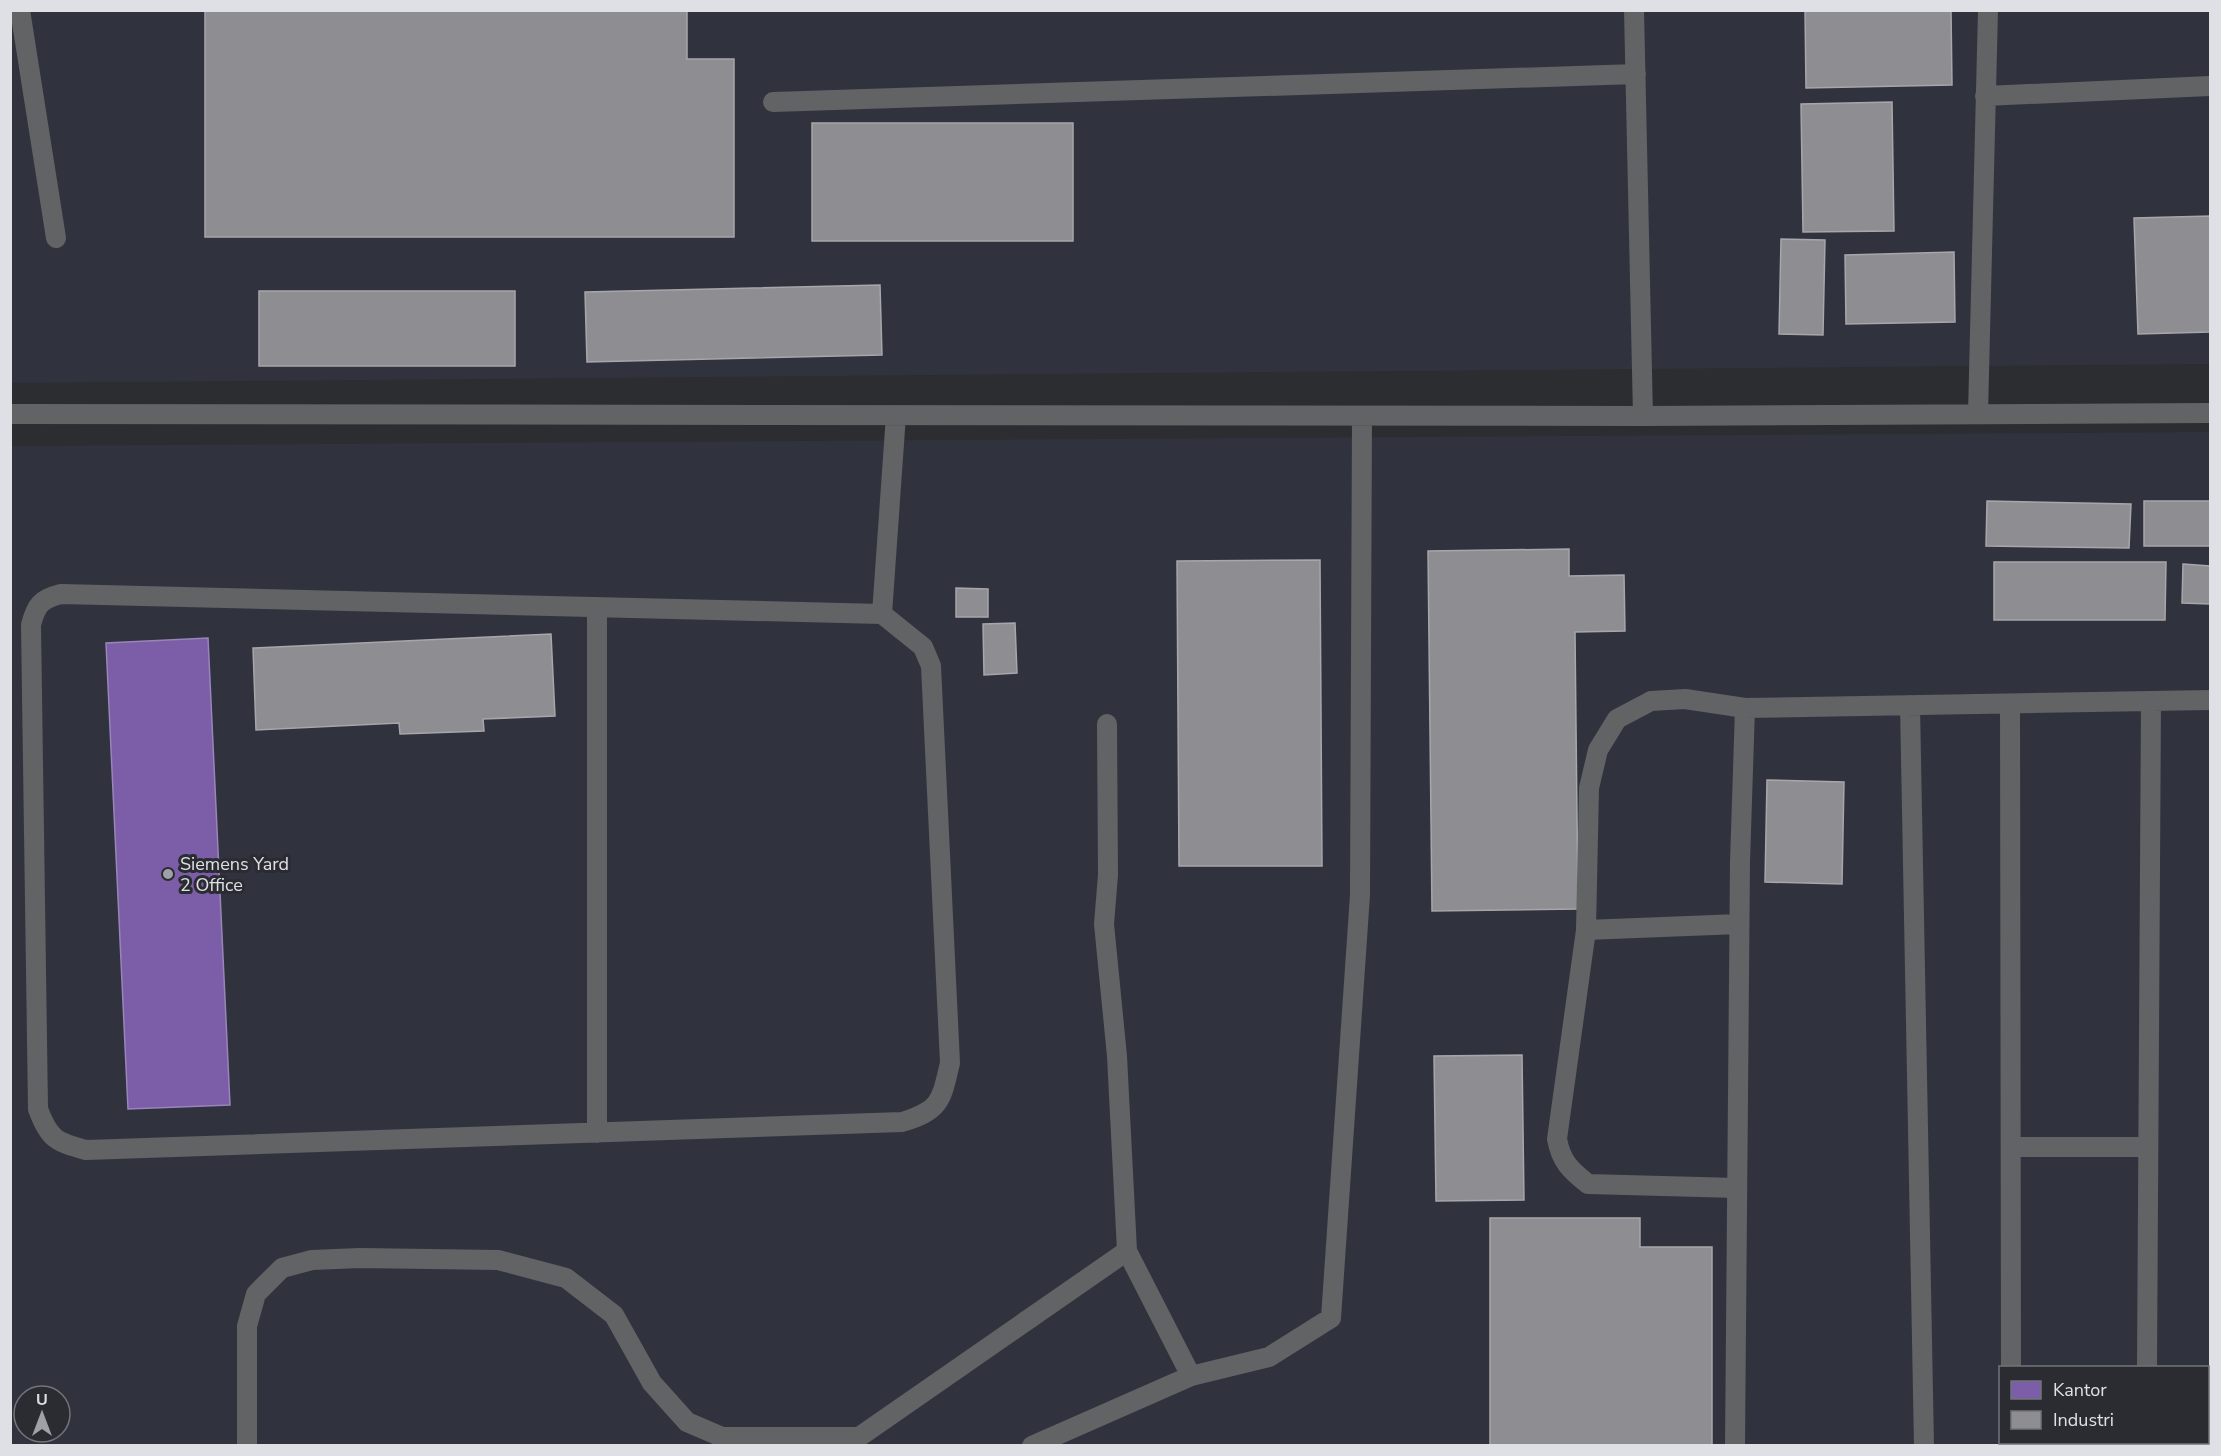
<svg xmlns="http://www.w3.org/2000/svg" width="2221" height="1456" font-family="'Nunito Sans',sans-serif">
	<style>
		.built { fill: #30333e; fill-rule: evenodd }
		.offices { fill: #7b5ea7; stroke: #9985ba; stroke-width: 1.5 }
		.industry { fill: #8d8d92; stroke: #a6a6ab; stroke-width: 1.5 }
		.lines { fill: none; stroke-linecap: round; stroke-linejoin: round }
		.lane { stroke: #626365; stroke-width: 20 }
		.poi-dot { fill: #a0a1a6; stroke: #2a2c32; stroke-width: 2 }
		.labels { text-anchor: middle; stroke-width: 6; stroke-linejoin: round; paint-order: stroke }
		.poi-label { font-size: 18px; fill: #dfe0e5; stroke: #2a2c32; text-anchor: start }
	</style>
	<rect width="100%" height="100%" fill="#2c2d30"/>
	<path class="built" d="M10,11H2210V364L11,383Z
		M2210,432V1445H11L10,446ZM2000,1368H2208V1442H2000ZM24,1396H60V1432H24Z"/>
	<path class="offices" d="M208,638L230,1105L128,1109L106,643Z"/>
	<path class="industry" d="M205,10H687V59H734V237H205Z
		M1805,10H1951L1952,85L1806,88Z
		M1892,102L1894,231L1803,232L1801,104Z
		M812,123H1073V241H812Z
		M2210,216V332L2138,334L2134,218Z
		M1781,239L1825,240L1823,335L1779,334Z
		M1954,252L1955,322L1846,324L1845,255Z
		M880,285L882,355L587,362L585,292Z
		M259,291H515V366H259Z
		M1987,501L2131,504L2129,548L1986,546Z
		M2144,501H2210V546H2144Z
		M1569,549V576L1624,575L1625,631L1575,632L1578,909L1432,911L1428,551Z
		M1320,560L1322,866H1179L1177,561Z
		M1994,562H2166L2165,620H1994Z
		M2183,564L2210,566V604L2182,603Z
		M956,588L988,589V617H956Z
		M1015,623L1017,673L984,675L983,624Z
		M551,634L555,716L483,719L484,731L400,734L399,723L256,730L253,648Z
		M1767,780L1844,782L1842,884L1765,882Z
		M1522,1055L1524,1200L1436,1201L1434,1056Z
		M1490,1218H1640V1247H1712V1446H1490Z"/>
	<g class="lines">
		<path class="lane" d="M20,10L56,238
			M1634,10L1643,416
			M1985,96L2210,86
			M773,102L1636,74
			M10,414L1643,416L2210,413
			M1978,414L1988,10
			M597,607V1133
			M882,614L923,647L931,666L950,1063C941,1101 941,1110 902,1122L86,1150C56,1142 49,1139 38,1109L31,625C36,605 41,599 61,594L882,614L896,415
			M2010,704L2011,1368
			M1910,705L1924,1446
			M1107,724L1108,875L1104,924L1117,1056L1127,1251L1191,1376
			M1586,930L1739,924
			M2011,1147H2148
			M1737,1188L1588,1184C1570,1170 1561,1161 1557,1139L1586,930L1589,788L1598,750L1617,719L1651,701L1685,699L1745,708
			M2147,1368L2151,701
			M2011,1442V1446
			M247,1446V1326L256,1294L282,1268L312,1260L360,1258L498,1260L566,1278L614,1315L652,1383L687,1422L722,1437H859L1127,1251
			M1032,1446L1191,1376L1269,1357L1331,1318L1360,895L1362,416
			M1735,1446L1740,862L1745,708L2210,700
			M2146,1446V1442"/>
	</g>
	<circle class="poi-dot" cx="168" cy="874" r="6"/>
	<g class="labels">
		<g class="poi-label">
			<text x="180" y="870">Siemens Yard<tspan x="180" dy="21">2 Office</tspan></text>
		</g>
	</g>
	<rect width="2221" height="1456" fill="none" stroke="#dfe0e5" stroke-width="24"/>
	<rect x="1999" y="1366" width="210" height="78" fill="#2a2c32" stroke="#72747a" stroke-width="1.5"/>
	<rect x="2011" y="1381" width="30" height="18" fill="#7b5ea7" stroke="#72747a" stroke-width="1.5"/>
	<text x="2053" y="1396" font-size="18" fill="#dfe0e5">Kantor</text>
	<rect x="2011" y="1411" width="30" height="18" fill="#8d8d92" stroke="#72747a" stroke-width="1.5"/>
	<text x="2053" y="1426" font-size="18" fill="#dfe0e5">Industri</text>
	<g transform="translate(42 1414)"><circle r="28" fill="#2a2c32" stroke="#72747a" stroke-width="1.5"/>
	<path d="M0-4.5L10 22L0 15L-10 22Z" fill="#a0a1a6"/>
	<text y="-9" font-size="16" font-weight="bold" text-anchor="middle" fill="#dfe0e5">U</text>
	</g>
</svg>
